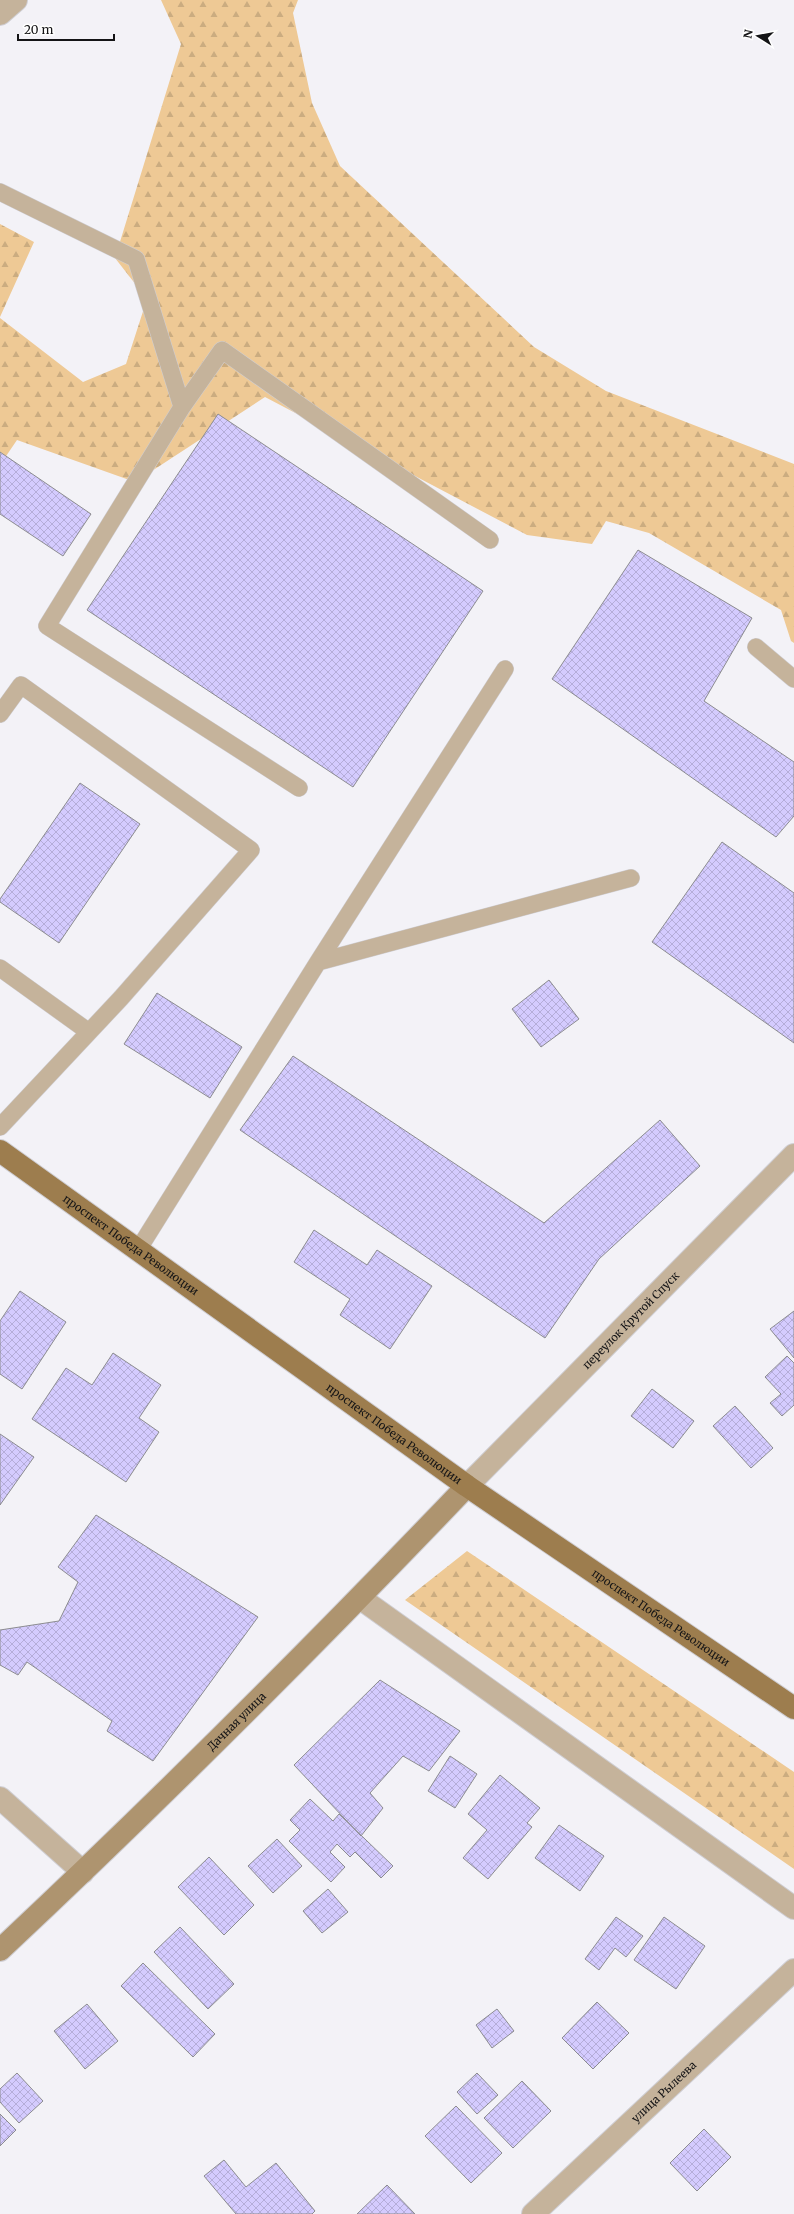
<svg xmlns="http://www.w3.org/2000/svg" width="794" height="2214" font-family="Merriweather,serif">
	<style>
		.forest { fill: url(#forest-firs) }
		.building { fill: url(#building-cross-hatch); stroke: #8c8c90 }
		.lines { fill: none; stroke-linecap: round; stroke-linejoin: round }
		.lane-casing { stroke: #cfced3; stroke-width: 18 }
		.street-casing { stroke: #cfced3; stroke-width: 24 }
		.secondary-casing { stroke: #cfced3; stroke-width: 24 }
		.primary-casing { stroke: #cfced3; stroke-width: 24 }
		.lane { stroke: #c5b39b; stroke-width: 17 }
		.street { stroke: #c5b39b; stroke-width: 22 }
		.secondary { stroke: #ae946f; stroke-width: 22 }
		.primary { stroke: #9d7d4e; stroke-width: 22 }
		.labels { text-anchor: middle; stroke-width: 4; stroke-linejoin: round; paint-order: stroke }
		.street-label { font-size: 11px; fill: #141416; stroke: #fff }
	</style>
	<defs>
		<pattern id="forest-firs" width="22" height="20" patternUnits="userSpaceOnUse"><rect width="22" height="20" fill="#eec995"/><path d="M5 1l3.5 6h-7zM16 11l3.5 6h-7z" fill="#cbac80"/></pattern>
		<pattern id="building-cross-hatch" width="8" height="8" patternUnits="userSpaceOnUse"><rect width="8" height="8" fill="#d4cbfe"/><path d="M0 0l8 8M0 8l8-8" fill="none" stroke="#b5add9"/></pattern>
	</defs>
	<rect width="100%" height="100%" fill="#f3f2f7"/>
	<path class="forest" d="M161,0H298L293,13L312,103L340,166L534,347L606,391L794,464V643L791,641L781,610L649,533L606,521L592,544L527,535L265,397L135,482L17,440L0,465V318L83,382L126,364L147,299L115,258L181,44Z
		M0,224L34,242L0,317Z
		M467,1551L794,1772V1869L405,1600Z"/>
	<path class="building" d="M218,414L483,591L353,787L87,610Z
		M0,452L91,514L63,556L0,514Z
		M638,550L752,618L704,701L794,762V816L776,837L552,679Z
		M80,783L140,824L59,943L0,902V899Z
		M722,842L794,893V1043L652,942Z
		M549,980L579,1019L541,1047L512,1009Z
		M157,993L242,1047L210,1098L124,1044Z
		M293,1056L544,1223L660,1120L700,1166L599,1259L545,1338L240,1130Z
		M314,1230L367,1265L377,1250L432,1286L390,1349L340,1315L350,1299L294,1262Z
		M20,1291L66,1322L22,1389L0,1374V1321Z
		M794,1311V1358L770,1329Z
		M113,1353L161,1385L139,1418L159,1432L126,1482L32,1419L66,1368L92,1385Z
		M787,1356L794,1363V1405L782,1416L770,1403L781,1394L765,1377Z
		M652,1389L694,1421L673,1448L631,1416Z
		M735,1406L773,1448L751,1468L713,1426Z
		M0,1434L34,1457L0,1505Z
		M96,1515L258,1617L153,1761L107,1731L112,1721L27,1662L18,1675L0,1665V1630L59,1621L78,1582L58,1567Z
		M380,1680L460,1731L429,1771L403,1756L370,1793L383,1808L361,1836L294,1765Z
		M450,1756L477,1774L455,1808L428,1791Z
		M500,1775L540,1808L527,1823L532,1827L488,1879L463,1858L487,1830L468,1814Z
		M310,1799L333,1821L339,1814L393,1866L381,1878L355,1852L350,1857L337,1844L330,1852L345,1867L331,1882L289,1841L300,1830L290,1820Z
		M559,1825L604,1856L580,1891L535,1858Z
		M277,1839L302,1866L273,1893L248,1866Z
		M209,1857L254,1905L224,1935L178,1887Z
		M328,1889L348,1912L322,1933L303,1911Z
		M616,1917L643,1936L626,1957L615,1948L599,1970L585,1959Z
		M664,1917L705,1946L676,1989L634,1960Z
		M180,1927L234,1984L208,2009L154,1952Z
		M143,1963L215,2034L193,2057L121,1986Z
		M597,2002L629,2033L593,2069L562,2038Z
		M87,2004L118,2041L85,2069L54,2031Z
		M497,2009L514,2031L492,2048L476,2025Z
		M17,2073L43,2101L19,2123L0,2102V2089Z
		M477,2073L498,2095L477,2114L457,2092Z
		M522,2081L551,2111L513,2148L484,2118Z
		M456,2106L502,2153L471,2183L425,2136Z
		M0,2114L16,2130L0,2146Z
		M704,2129L731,2157L697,2191L670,2163Z
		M224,2160L246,2187L276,2163L315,2211L312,2214H236L204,2176Z
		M387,2185L415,2214H357Z"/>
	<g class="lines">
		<g class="lane-casing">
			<path id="lane" d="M0,192L136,259L182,407L222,350L490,540
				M182,407L47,626L299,788
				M756,647L794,679
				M0,714L21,685L251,850L121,998L0,1127
				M318,962L631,878
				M0,968L89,1032
				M138,1250L318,962L505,669"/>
		</g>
		<g class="street-casing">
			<g id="street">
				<path d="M0,14L16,0"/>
				<path id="s1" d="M467,1486L794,1155"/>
				<path d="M360,1598L794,1908"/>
				<path d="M0,1798L83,1872"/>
				<path id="s2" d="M533,2214L794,1970"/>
			</g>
		</g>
		<g class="secondary-casing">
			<g id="secondary">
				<path id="s3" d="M0,1950C160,1800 316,1644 467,1486"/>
			</g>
		</g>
		<g class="primary-casing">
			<g id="primary">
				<path id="s4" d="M0,1151L467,1486L794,1708"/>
			</g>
		</g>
		<use href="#lane" class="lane"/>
		<use href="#street" class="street"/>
		<use href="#secondary" class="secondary"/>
		<use href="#primary" class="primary"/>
	</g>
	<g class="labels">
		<g class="street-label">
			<text dy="4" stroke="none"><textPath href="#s4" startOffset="161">проспект Победа Революции</textPath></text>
			<text dy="4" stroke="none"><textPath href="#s1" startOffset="233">переулок Крутой Спуск</textPath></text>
			<text dy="4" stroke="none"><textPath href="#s4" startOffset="485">проспект Победа Революции</textPath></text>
			<text dy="4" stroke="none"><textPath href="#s4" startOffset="809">проспект Победа Революции</textPath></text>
			<text dy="4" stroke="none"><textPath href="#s3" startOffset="329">Дачная улица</textPath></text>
			<text dy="4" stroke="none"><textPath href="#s2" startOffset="179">улица Рылеева</textPath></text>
		</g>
	</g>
	<g transform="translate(758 36) rotate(281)" stroke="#ffffff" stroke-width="3" paint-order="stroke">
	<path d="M0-3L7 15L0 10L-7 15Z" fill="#141416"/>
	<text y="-6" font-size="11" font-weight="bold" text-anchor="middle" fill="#141416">N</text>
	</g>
	<path d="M18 34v6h96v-6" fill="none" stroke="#141416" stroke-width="2"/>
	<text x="24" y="34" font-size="12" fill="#141416" stroke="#ffffff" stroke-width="3" paint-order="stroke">20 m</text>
</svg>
